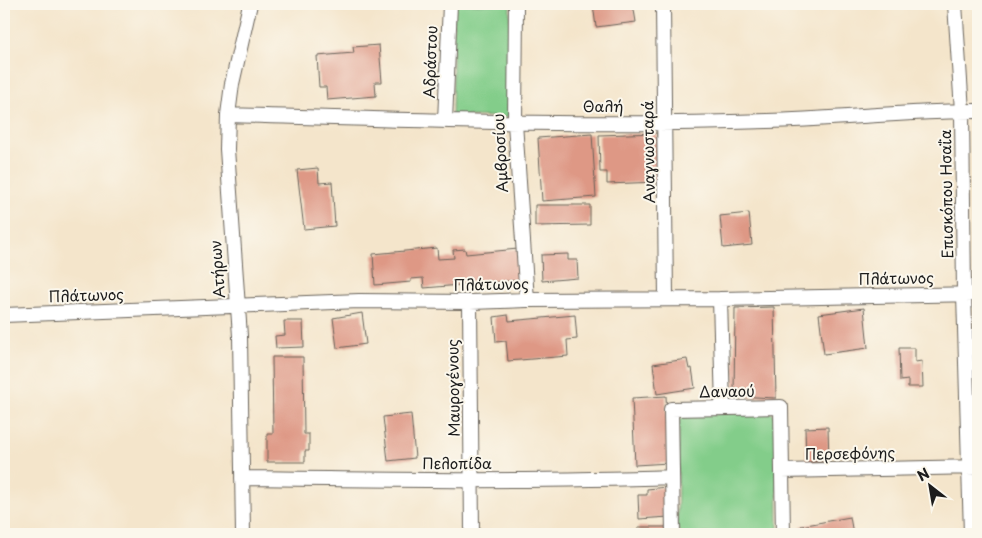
<svg xmlns="http://www.w3.org/2000/svg" width="982" height="538" font-family="'Playpen Sans',sans-serif">
	<style>
		.green { fill: #83cd8a; stroke: #507453 }
		.building { fill: #de9885 }
		.lines { fill: none; stroke-linecap: round; stroke-linejoin: round }
		.minor-casing { stroke: #686259; stroke-width: 16 }
		.minor { stroke: #fff; stroke-width: 14 }
		.labels { text-anchor: middle; stroke-width: 4; stroke-linejoin: round; paint-order: stroke }
		.street-label { font-size: 15px; fill: #1c1c1c; stroke: #fbf7ec }
	</style>
	<rect width="100%" height="100%" fill="#fbf7ec"/>
	<filter id="ink" filterUnits="userSpaceOnUse"><feTurbulence type="fractalNoise" baseFrequency=".02" numOctaves="2"/><feDisplacementMap in="SourceGraphic" scale="10" xChannelSelector="R" yChannelSelector="G"/><feConvolveMatrix kernelMatrix="1 2 1 2 8 2 1 2 1" color-interpolation-filters="sRGB"/></filter>
	<filter id="wash" filterUnits="userSpaceOnUse"><feTurbulence type="fractalNoise" baseFrequency=".0096" numOctaves="4" result="noise"/><feDisplacementMap in="SourceGraphic" scale="20" xChannelSelector="R" yChannelSelector="G"/><feGaussianBlur stdDeviation="1.12" result="paint"/><feColorMatrix in="noise" values="0 0 0 0 0 0 0 0 0 0 0 0 0 0 0 0 0 1.4 0 .05"/><feComposite in="paint" operator="in"/></filter>
	<g filter="url(#wash)">
		<rect width="100%" height="100%" fill="#f4e5cb"/>
		<path class="green" d="M454,4H510L509,117L452,116Z
			M770,412L777,418L778,528L773,533L681,534L677,528L679,422L684,415Z"/>
		<g id="blocks">
			<path class="building" d="M593,4H633L636,22L596,27Z
				M379,45L382,82H375L376,96L327,100L326,87H319L317,56L354,53L353,47Z
				M657,133L658,182L607,184V172H600L599,135Z
				M592,134L596,197L542,201L538,138Z
				M318,168L319,183L332,182L335,226L304,229L297,170Z
				M535,205H590V225L535,226Z
				M749,213L752,245L723,248L720,216Z
				M437,248L438,259L454,258L453,250L465,249L466,254L518,249L521,280L424,288L423,278L411,279V282L375,285L373,254Z
				M568,254V260H577L578,278L542,281L541,255Z
				M774,307L776,398L734,396L735,308Z
				M864,308L868,348L824,354L819,314Z
				M362,313L366,344L337,348L333,318Z
				M508,315L509,321L575,315L577,339L567,340L568,356L508,361L506,341L496,342L494,317Z
				M284,321H303L304,347L276,348L275,336L285,335Z
				M899,348H915V362L922,361L923,387H908V380L900,381Z
				M272,357H303L304,434H309V451H305V462H267V434H273Z
				M687,359L689,369L692,368L695,388L657,394L653,364Z
				M666,396L669,463L635,465L632,398Z
				M411,414L415,458L388,461L383,417Z
				M828,427L829,461L806,462L805,428Z
				M667,487L669,517L639,519L638,495H647V489Z
				M850,517L853,534H802L801,526Z
				M638,527H672V534H638Z"/>
		</g>
	</g>
	<g filter="url(#ink)">
		<use href="#blocks" fill-opacity="0" stroke="#686259" stroke-width="1"/>
		<g class="lines">
			<g class="minor-casing">
				<path id="minor" d="M516,4L515,123L527,300
					M663,4L666,299
					M955,4L962,111L964,294L971,534
					M228,115C408,120 588,127 767,121C838,119 908,111 978,111
					M445,121L450,4
					M720,299L723,408
					M470,302L472,534
					M4,315L359,301L470,302L527,300L720,299L978,294
					M782,471L978,467
					M242,478C385,480 528,482 672,477
					M243,534L240,336L227,149L228,115L232,84L250,4
					M673,534L671,409L781,407L783,534"/>
			</g>
			<use href="#minor" class="minor"/>
		</g>
	</g>
	<g class="labels">
		<g class="street-label">
			<text transform="translate(431 62) rotate(-88)" y="5">Αδράστου</text>
			<text x="603" y="112">Θαλή</text>
			<text transform="translate(649 152) rotate(-91)" y="5">Αναγνωσταρά</text>
			<text transform="translate(501 153) rotate(-93)" y="5">Αμβροσίου</text>
			<text transform="translate(947 194) rotate(-91)" y="5">Επισκόπου Ησαΐα</text>
			<text transform="translate(218 269) rotate(-94)" y="5">Ατήρων</text>
			<text transform="translate(896 279) rotate(-1)" y="5">Πλάτωνος</text>
			<text transform="translate(491 285) rotate(-1)" y="5">Πλάτωνος</text>
			<text transform="translate(86 296) rotate(-2)" y="5">Πλάτωνος</text>
			<text transform="translate(454 388) rotate(-91)" y="5">Μαυρογένους</text>
			<text transform="translate(727 392) rotate(-1)" y="5">Δαναού</text>
			<text transform="translate(850 454) rotate(-1)" y="5">Περσεφόνης</text>
			<text x="457" y="469">Πελοπίδα</text>
		</g>
	</g>
	<rect width="982" height="538" fill="none" stroke="#fbf7ec" stroke-width="20"/>
	<g transform="translate(930 486) rotate(329)" stroke="#fbf7ec" stroke-width="4" paint-order="stroke">
	<path d="M0-4L9 19L0 12L-9 19Z" fill="#1c1c1c"/>
	<text y="-8" font-size="14" font-weight="bold" text-anchor="middle" fill="#1c1c1c">N</text>
	</g>
</svg>
